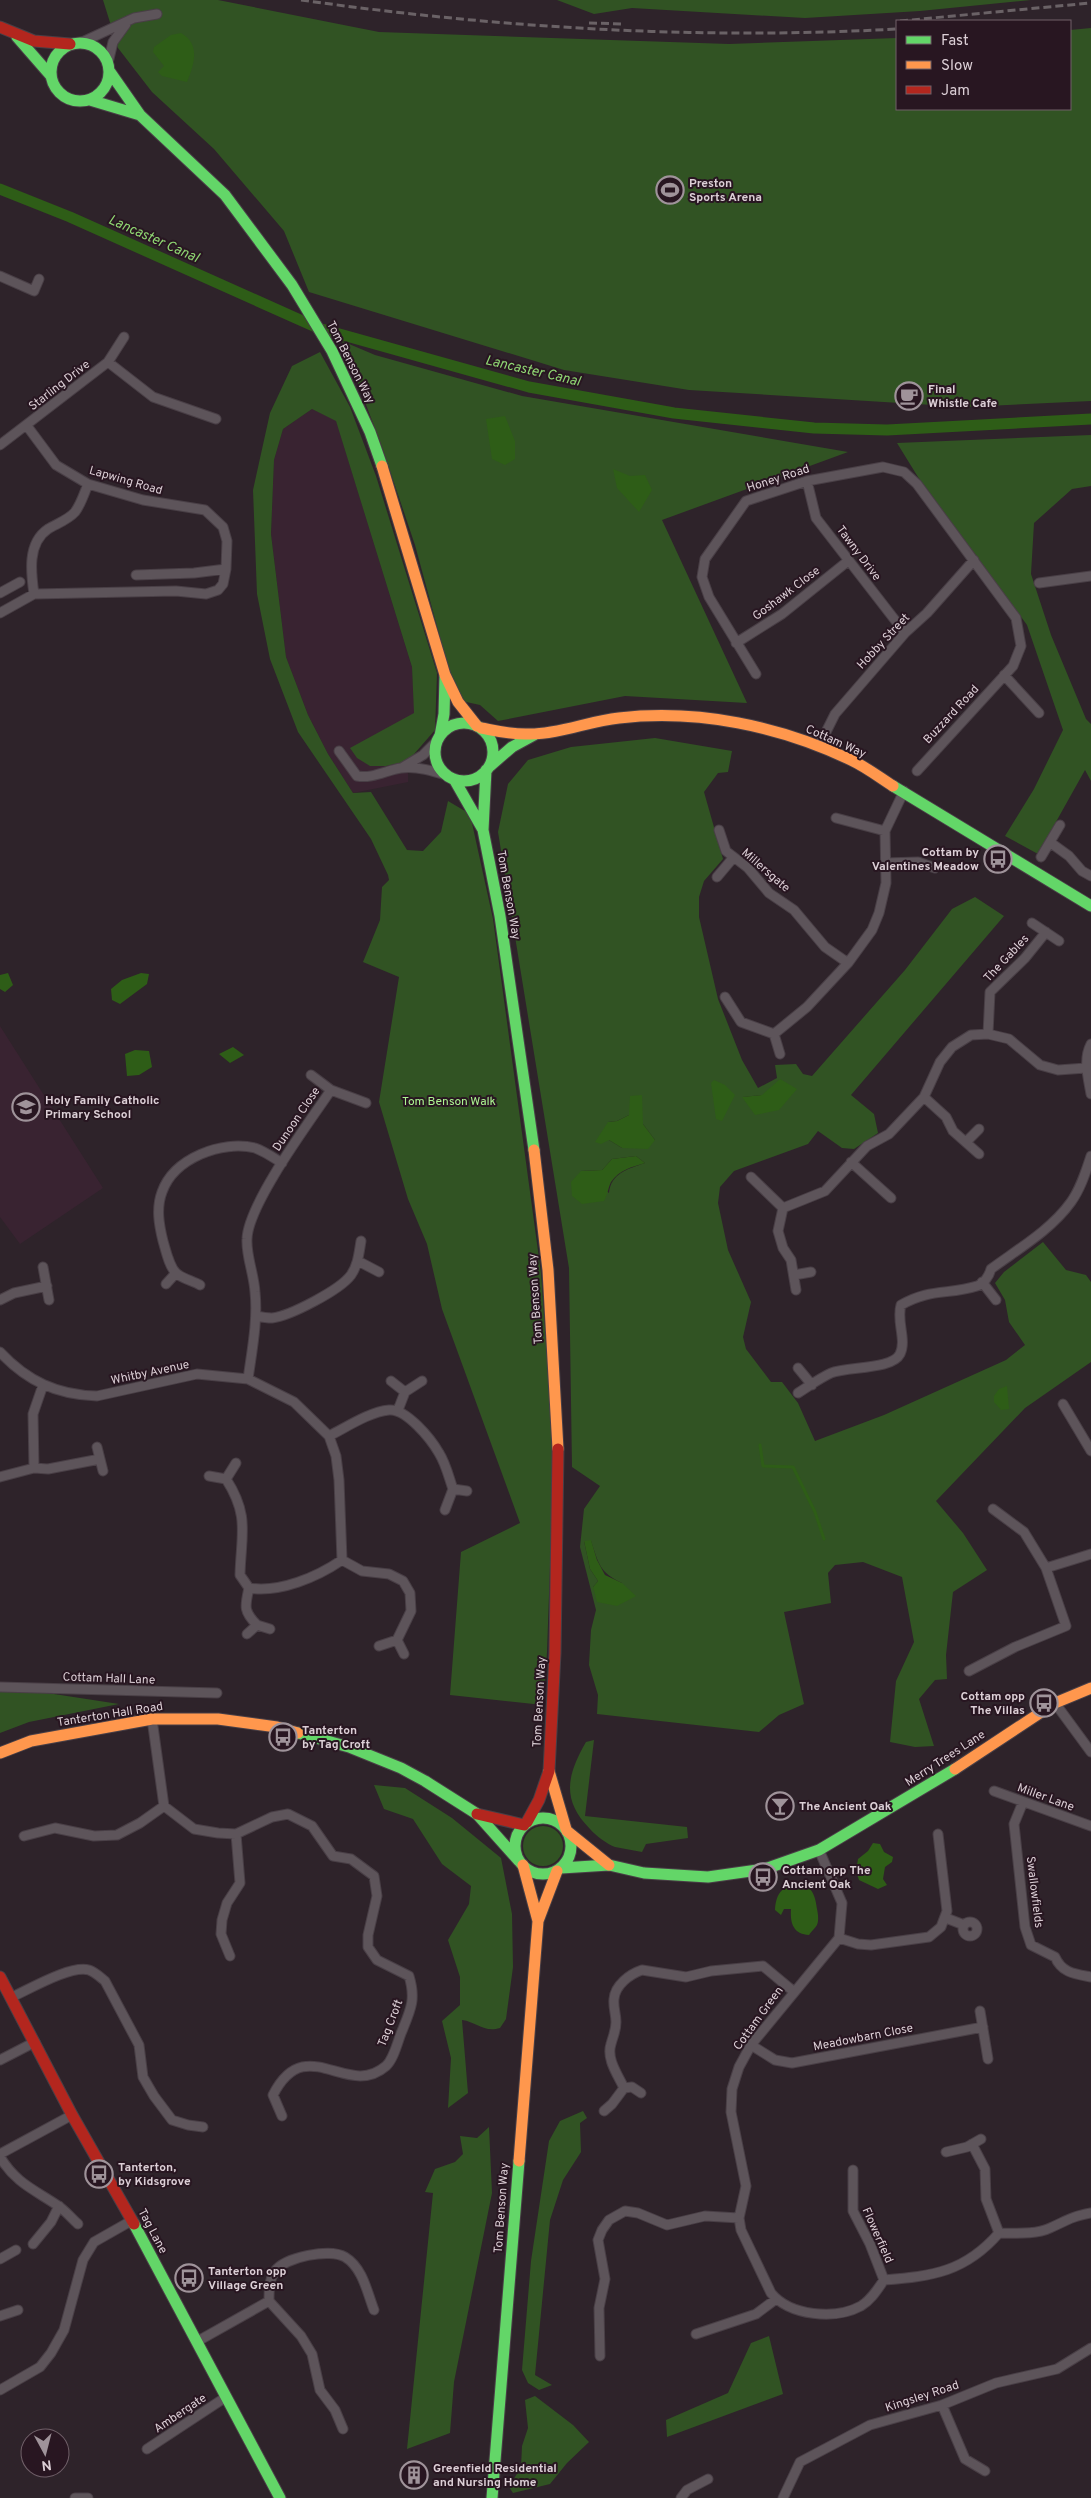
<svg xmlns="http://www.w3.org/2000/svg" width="1091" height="2498" font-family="Overpass,sans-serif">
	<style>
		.built { fill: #392331 }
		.green { fill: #315323; fill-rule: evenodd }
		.water { fill: #2e5d17 }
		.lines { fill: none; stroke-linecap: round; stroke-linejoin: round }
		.stream { stroke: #2e5d17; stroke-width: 3 }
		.canal { stroke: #2e5d17; stroke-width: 11 }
		.street-casing { stroke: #493f46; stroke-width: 11 }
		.fast-casing { stroke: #493f46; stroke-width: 13 }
		.slow-casing { stroke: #493f46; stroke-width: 13 }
		.jam-casing { stroke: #493f46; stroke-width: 13 }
		.street { stroke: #5d545a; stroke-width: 9 }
		.fast { stroke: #63d668; stroke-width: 11 }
		.slow { stroke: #ff974d; stroke-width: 11 }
		.jam { stroke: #b3261e; stroke-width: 11 }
		.rail { stroke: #6a6266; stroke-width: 3; stroke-dasharray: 8 4; stroke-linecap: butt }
		.labels { text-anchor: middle; stroke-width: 4; stroke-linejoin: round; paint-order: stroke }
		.poi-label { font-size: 12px; font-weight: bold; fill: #dccfd6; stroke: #281621; text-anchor: start }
		.street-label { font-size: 12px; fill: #dccfd6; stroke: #281621 }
		.park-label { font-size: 12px; fill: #adf792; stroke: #281621 }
		.water-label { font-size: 14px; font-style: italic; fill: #8fd773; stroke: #281621 }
	</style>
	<rect width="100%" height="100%" fill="#2e232a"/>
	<path class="built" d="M312,409L336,420L412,667L415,721L408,761V782L353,793L328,754L308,715L286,657L271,534L274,460L283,429Z
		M0,1026L103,1188L20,1244L0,1217Z"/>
	<path class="green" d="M103,0H218L379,32L729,44L897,38V109H1070V30L1091,28V401L965,407L689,390L564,370L309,292L284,231L214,149L152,92L118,48Z
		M557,0H1031L920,11L805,18L632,8L594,14Z
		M342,341L375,355L522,396L848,452L662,520L747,703L625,696L498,721L480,705L457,700L415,545L382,447Z
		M320,352L350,407L376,476L437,673L435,730L408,761L386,766H370L357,758L350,748L414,713L412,667L336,421L312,409L283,429L274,460L271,534L286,657L308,715L328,754L353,793L371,792L407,850L423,851L441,832L448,801L470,814L493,919L541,1273L554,1453L547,1652L543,1705L450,1695L461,1552L520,1523L442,1309L427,1244L408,1199L379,1102L399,977L363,962L380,920L382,887L389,880L388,875L371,839L298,732L270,659L257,594L253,490L270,413L292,366Z
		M1091,435V486L1072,489L1034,523L1031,574L1051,635L1086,719L1091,724V781L1085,770L1038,854L1005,836L1034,789L1063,730L1027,625L918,477L897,443Z
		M655,738L732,751L728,772L718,773L704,792L723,859L704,881L699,897V917L718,999L742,1060L758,1088L777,1078L775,1065L796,1064L803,1074L812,1076L905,970L952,909L975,897L1004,916L851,1095L874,1114L878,1133L854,1149L842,1148L818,1131L808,1144L734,1171L720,1187L718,1203L728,1250L751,1302L743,1337L746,1349L771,1382H782L798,1403L815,1441L884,1415L1006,1360L1025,1345L1009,1322L1005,1300L995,1283L1004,1272L1043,1242L1066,1270L1086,1275L1091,1282V1362L1025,1408L936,1501L963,1533L987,1570L953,1592L946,1655L947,1679L935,1680L919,1699L934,1746L915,1747L890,1742L896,1681L914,1642L902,1577L863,1562L835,1565L828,1573L831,1603L784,1612L804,1704L779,1715L759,1732L597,1714L598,1695L589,1665L591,1630L596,1610L580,1547L584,1509L600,1486L572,1467L569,1268L498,832L508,784L528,760L571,747ZM762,1095L755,1114L743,1097ZM629,1115L643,1124L655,1140L622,1148L609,1140L608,1122L617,1121ZM636,1156L645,1163C628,1169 611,1173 609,1193L581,1171L602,1170L612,1159ZM584,1541H591C599,1564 599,1572 622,1583L593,1587L598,1581L590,1569Z
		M0,1692H41L119,1704L29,1722L0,1733Z
		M594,1740L585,1816L687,1827L688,1838L646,1844L642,1852C633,1850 624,1849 615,1847C607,1844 596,1836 590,1829C561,1800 567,1775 586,1742Z
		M374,1785L405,1788L452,1818L501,1858L512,1914L513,1967L506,2019L500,2028C484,2033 477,2022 462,2020L468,2093L448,2108L451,2058L442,2021L460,2005V1977L448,1940L469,1904L471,1886L442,1864L413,1819L384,1809Z
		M523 1846a20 20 0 1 1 40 0a20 20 0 1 1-40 0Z
		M583,2111L587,2118L580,2123L581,2152L563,2180L550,2220L535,2375L552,2385L539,2390L528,2383L522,2370L531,2261L549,2141L560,2121Z
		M489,2127L492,2193L454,2382L450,2433L407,2449L433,2193L425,2192L435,2169L455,2162L463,2154L460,2136L477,2138Z
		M769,2336L783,2394L667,2437L666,2420L728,2393L751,2343Z
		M535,2396L573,2425L589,2442L567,2463L550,2484L513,2493L509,2487L521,2467L522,2446L528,2428L525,2400Z"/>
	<path class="water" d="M181,33C201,44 194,65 187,82L162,76L158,72L164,66L153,52L154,47L171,35Z
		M505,416L515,441V459L505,465L492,459L486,419Z
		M613,469L630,476L645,475L652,490L639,512L617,488Z
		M8,973L13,985L5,992L0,989V975Z
		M141,973L149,974L147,984L120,1004L112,1000L111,989L122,980Z
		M233,1047L244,1055L230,1063L219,1054Z
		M135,1050L149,1051L152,1067L139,1075L127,1076L125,1054Z
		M780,1079L797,1089L779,1110L755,1115L742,1097L762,1095Z
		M714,1080L725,1085L735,1095L722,1121L716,1119L711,1083Z
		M642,1095L643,1124L655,1140L648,1149L622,1148L609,1140L601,1144L595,1142L608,1122L617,1121L629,1115L630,1096Z
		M636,1156L645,1163C632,1167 619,1170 611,1182C608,1188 608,1194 604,1201L582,1204L572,1196L571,1182L581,1171L602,1170L612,1159Z
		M1007,1386L1009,1409L1001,1410L994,1402V1396L999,1389Z
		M591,1540L597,1560L605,1575L622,1583L636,1596L617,1606L597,1602L593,1587L598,1581L590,1569L584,1541Z
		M873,1843L880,1844L884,1852L893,1857L892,1862L885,1867L883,1879L887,1885L878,1889L859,1880L856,1871L858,1859L868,1851Z
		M792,1883C810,1883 815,1892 817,1909C818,1914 819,1920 817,1925C815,1928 811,1932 809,1935C793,1934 790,1923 791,1909H784L781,1915L775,1910C776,1895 780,1890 792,1883Z"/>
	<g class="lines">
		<path class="stream" d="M760,1445L763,1466L793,1467L815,1512L824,1539"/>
		<path class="canal" d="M0,189L70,217L318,328L529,387L674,413L814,428L887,430L1091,419"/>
		<g class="street-casing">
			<path id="street" d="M80,43L134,18L157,14
				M108,63L113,42L126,24
				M0,276L34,291L39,279
				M108,362L153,397L216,419
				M0,445L108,362L124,337
				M807,481L816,518L905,633
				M136,575L194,573L226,569
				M1039,583L1091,576
				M0,593L20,582
				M34,594C31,573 27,543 48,529C56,524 68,520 75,512C81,504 84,494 88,484
				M0,613L34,594L176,591L206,594L218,590L223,584L226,569L227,541L223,527L205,510L143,500L88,484L56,465L27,426
				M736,643L782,614L848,561
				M756,674L709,597L702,577L705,559L746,501L807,481L883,467L904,472L917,484L1016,618L1021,646L1013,666L917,771
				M1004,675L1039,713
				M819,746L835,714L905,633L927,613L974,560
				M339,751L357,776C372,779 387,770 401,768C417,766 433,771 449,776
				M403,767L423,755L437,741
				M836,818L885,831
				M719,830L726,851L748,868L769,893L794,910L825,947L848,963
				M1051,843L1069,856L1082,871L1091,876
				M1041,857L1060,825
				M885,863L918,862L935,868
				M717,877L733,858
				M1032,923L1059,941
				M725,997L741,1022L774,1034L807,1007L848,963L872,930L879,913L886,883L885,831L904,791
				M774,1034L780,1054
				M988,1034L990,992L1025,958L1046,932
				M1091,1044C1083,1059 1088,1077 1091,1094
				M311,1075L331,1090L366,1103
				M924,1097L946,1117L953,1131L979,1154
				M966,1142L979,1129
				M851,1162L891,1198
				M751,1177L783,1208
				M358,1261L379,1272
				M43,1267L49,1300
				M794,1275L811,1272
				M982,1282L996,1300
				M166,1284L176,1273
				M200,1285C193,1281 181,1278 176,1273C169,1266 166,1251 163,1241C159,1225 156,1208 162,1192C174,1158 222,1140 255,1148C264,1151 274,1158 282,1163
				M796,1290L791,1260L783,1248L778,1231L783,1208L825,1191L867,1146L889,1134L924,1097L940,1062L952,1047L971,1035L988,1034L1009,1039L1040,1065L1058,1070L1086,1068
				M0,1300L14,1293L47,1286
				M256,1316C261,1317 267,1318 272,1318C290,1316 340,1290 351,1275C358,1265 359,1253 361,1241
				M0,1352C27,1381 57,1395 97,1396L197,1374L248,1379L294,1402L329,1436L336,1456L339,1480L342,1560L362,1571L389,1574L403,1581L410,1593L411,1611L397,1640L404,1654
				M798,1368L812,1385
				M248,1379C252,1350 258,1320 255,1292C254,1274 246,1256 247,1239C248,1204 310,1121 331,1090
				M391,1381L405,1392L398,1410
				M405,1392L422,1381
				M798,1393C809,1386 820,1378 831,1373C847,1366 892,1370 900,1354C907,1340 896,1321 901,1305C930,1288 949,1295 977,1286C984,1284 989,1276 991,1269C1018,1249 1051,1230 1071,1202C1081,1188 1086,1171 1091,1156
				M1063,1404L1091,1451
				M329,1436C347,1427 369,1412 389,1410C406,1408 431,1439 439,1453C446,1464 449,1478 453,1489L445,1510
				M97,1447L103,1471
				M34,1468L33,1414L43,1385
				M209,1476L226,1479C250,1516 241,1535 240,1575L249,1588C245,1606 243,1611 257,1625L247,1634
				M0,1477L34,1468L48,1469L100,1459
				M226,1479L236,1463
				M453,1489L467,1491
				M993,1509L1024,1532L1046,1568L1091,1554
				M249,1588C280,1593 317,1577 342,1560
				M257,1625L270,1629
				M379,1646L397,1640
				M969,1671L1015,1647L1066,1626L1046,1568
				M0,1687L217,1693
				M1055,1703L1091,1752
				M152,1719L164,1806
				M994,1791L1091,1826
				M1023,1802L1014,1824L1025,1927L1031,1945L1055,1957C1062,1973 1075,1974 1091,1977
				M24,1836L55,1828L94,1836L117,1835L140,1823L164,1806L194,1829L218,1833L236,1834L272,1817L288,1814L312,1826L333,1856L351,1859L374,1876L377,1896L368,1935V1947L377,1960L409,1976C416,1999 411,2009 402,2031C398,2040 394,2059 386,2066C347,2100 306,2030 273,2095L282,2116
				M819,1850L842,1903L839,1938L751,2045L739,2067L732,2089L731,2112L746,2186L739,2218L741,2230L771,2293C790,2316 835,2320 861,2306C871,2300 877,2290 884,2280C933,2276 965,2272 999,2233C1015,2233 1035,2235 1050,2228C1068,2220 1070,2217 1091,2213
				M946,1918L964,1925
				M963 1929a7 7 0 1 1 14 0a7 7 0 1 1-14 0Z
				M839,1938L858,1944L871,1945L929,1937L941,1927L947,1911L938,1834
				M230,1956L221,1934L222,1920L227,1903L240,1883L236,1834
				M12,1997C30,1989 70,1965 89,1970C95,1972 100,1977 105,1981L139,2045L143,2077L154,2096L172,2120L188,2125L203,2127
				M980,2011L988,2059
				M751,2045L775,2060L792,2063L983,2027
				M0,2060L35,2042
				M624,2088C618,2075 606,2059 611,2044C613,2036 616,2031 616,2022C616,2014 613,2007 614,1999C615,1985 630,1974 642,1970L686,1977L711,1971L763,1966L793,1991
				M604,2111L612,2104L624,2088L632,2087L641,2093
				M972,2144L985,2169L986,2199L999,2233
				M946,2152L967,2147L981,2139
				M0,2154L72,2115
				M0,2157C16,2183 33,2189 57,2205C65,2210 71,2218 78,2224
				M853,2170V2211L870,2244L884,2280
				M33,2244L51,2222L59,2206
				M0,2259L16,2250
				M269,2301L301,2336L312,2354L320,2390L335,2410L343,2429
				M0,2316L18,2310
				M696,2334L756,2314L776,2299
				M198,2341L269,2301C269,2291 269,2280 275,2271C285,2257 330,2248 345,2257C363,2268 367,2292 374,2310
				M600,2356L599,2308L605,2279L598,2240L602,2230L609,2220L625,2211L638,2213L667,2225L705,2216L739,2218
				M0,2390L40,2367L51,2353L64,2330L83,2260L94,2242L131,2221
				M942,2405L965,2459L985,2471
				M147,2449L226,2397
				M75,2498H88
				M681,2498L687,2490L708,2479
				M783,2498L800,2462L870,2425L942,2405L996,2383L1057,2369L1091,2348"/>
		</g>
		<g class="fast-casing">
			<path id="fast" d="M17,37L51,76
				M51 72a29 29 0 1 1 58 0a29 29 0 1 1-58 0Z
				M110,72L140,115L225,195L292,285L332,351L370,432L382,466
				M90,100L140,115
				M435 752a29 29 0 1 1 58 0a29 29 0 1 1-58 0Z
				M440,736L444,714L445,677
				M490,766L512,747L534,735
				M486,770L483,830L500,916L534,1150
				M454,779L482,828
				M893,786L1091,906
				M298,1733L349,1747L401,1768L425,1781L477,1814L519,1861
				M515 1846a28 28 0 1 1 56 0a28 28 0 1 1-56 0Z
				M561,1868L609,1865L644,1873L708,1877L765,1869L819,1850L955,1769
				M134,2224L280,2498
				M492,2498L519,2161"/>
		</g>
		<g class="slow-casing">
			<path id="slow" d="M382,466L445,675L458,702L477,726
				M481,728C497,731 513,735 530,734C560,734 589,721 619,718C698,709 780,726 851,760C866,767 879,777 893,786
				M534,1150L548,1270L558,1449
				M0,1753L31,1741L152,1719H218L277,1727L298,1733
				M955,1769L1055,1703L1091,1688
				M549,1771L566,1829
				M567,1831L609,1865
				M523,1865L538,1921
				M519,2161L538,1921L557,1871"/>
		</g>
		<g class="jam-casing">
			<path id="jam" d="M0,27L34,41L70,44
				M477,1814L524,1825
				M527,1822L539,1800L549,1771L555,1653L558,1449
				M0,1977L72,2115L134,2224"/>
		</g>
		<use href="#street" class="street"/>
		<use href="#fast" class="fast"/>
		<use href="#slow" class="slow"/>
		<use href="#jam" class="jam"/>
		<path class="rail" d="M301,0C499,28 698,40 897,29
			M900,21L1091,3
			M589,23L624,24"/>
	</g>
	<defs>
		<g id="stadium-ring" transform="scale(1.4375)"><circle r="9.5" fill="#281621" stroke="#9f939a" stroke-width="1.5"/><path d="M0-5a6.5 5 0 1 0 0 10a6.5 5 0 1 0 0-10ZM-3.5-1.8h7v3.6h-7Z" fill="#9f939a"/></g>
		<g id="cafe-ring" transform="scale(1.4375)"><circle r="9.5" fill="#281621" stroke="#9f939a" stroke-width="1.5"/><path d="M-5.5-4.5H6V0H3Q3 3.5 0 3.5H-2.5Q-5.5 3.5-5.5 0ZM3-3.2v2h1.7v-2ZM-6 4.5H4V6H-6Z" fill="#9f939a"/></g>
		<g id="bus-ring" transform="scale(1.4375)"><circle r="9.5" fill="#281621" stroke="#9f939a" stroke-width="1.5"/><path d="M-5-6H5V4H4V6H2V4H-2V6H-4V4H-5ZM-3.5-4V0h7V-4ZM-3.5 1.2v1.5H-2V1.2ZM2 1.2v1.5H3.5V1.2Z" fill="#9f939a"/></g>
		<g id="school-ring" transform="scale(1.4375)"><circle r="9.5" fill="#281621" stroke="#9f939a" stroke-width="1.5"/><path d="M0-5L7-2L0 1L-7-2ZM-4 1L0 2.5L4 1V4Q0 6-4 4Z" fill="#9f939a"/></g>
		<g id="bar-ring" transform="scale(1.4375)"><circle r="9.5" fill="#281621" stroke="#9f939a" stroke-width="1.5"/><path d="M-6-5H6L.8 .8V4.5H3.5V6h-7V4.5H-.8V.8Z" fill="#9f939a"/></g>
		<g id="building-ring" transform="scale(1.4375)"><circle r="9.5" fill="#281621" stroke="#9f939a" stroke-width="1.5"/><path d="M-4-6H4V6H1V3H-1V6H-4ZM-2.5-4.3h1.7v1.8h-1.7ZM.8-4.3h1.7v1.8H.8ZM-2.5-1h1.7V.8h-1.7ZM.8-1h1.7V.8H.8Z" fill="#9f939a"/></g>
	</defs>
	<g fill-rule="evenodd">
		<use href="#stadium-ring" x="670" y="190"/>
		<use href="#cafe-ring" x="909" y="396"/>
		<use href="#bus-ring" x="998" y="859"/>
		<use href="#school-ring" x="26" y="1107"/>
		<use href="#bus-ring" x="1044" y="1703"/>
		<use href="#bus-ring" x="283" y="1737"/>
		<use href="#bar-ring" x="780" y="1806"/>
		<use href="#bus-ring" x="763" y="1877"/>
		<use href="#bus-ring" x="99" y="2174"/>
		<use href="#bus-ring" x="189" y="2278"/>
		<use href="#building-ring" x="414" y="2475"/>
	</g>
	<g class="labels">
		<g class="poi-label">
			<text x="689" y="187">Preston<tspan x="689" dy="14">Sports Arena</tspan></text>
			<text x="928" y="393">Final<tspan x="928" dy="14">Whistle Cafe</tspan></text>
			<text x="979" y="856" text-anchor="end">Cottam by<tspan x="979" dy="14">Valentines Meadow</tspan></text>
			<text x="45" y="1104">Holy Family Catholic<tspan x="45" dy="14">Primary School</tspan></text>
			<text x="1025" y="1700" text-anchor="end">Cottam opp<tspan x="1025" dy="14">The Villas</tspan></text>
			<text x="302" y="1734">Tanterton<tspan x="302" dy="14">by Tag Croft</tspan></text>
			<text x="799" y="1810">The Ancient Oak</text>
			<text x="782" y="1874">Cottam opp The<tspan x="782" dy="14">Ancient Oak</tspan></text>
			<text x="118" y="2171">Tanterton,<tspan x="118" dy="14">by Kidsgrove</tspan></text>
			<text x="208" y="2275">Tanterton opp<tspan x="208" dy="14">Village Green</tspan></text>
			<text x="433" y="2472">Greenfield Residential<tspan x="433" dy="14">and Nursing Home</tspan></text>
		</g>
		<g class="street-label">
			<text transform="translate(351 362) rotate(63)" y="4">Tom Benson Way</text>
			<text transform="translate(59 385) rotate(-38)" y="4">Starling Drive</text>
			<text transform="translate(778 478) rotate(-18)" y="4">Honey Road</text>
			<text transform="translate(126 480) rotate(16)" y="4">Lapwing Road</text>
			<text transform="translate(859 553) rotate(53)" y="4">Tawny Drive</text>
			<text transform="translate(786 593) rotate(-37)" y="4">Goshawk Close</text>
			<text transform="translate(883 641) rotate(-47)" y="4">Hobby Street</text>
			<text transform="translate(951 714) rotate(-47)" y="4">Buzzard Road</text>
			<text transform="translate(836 741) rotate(24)" y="4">Cottam Way</text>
			<text transform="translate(766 870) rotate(41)" y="4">Millersgate</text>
			<text transform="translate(509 895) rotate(80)" y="4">Tom Benson Way</text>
			<text transform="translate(1006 958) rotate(-47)" y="4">The Gables</text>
			<text transform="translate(296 1119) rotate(-56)" y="4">Dunoon Close</text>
			<text transform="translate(535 1299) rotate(-94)" y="4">Tom Benson Way</text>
			<text transform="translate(150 1372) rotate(-12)" y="4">Whitby Avenue</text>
			<text transform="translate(109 1678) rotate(2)" y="4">Cottam Hall Lane</text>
			<text transform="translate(539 1702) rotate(-87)" y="4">Tom Benson Way</text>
			<text transform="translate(110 1714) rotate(-9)" y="4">Tanterton Hall Road</text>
			<text transform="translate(945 1758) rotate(-33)" y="4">Merry Trees Lane</text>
			<text transform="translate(1046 1797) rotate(20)" y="4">Miller Lane</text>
			<text transform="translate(1035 1892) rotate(83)" y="4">Swallowfields</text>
			<text transform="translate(758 2018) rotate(-54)" y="4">Cottam Green</text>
			<text transform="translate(390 2023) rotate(-69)" y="4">Tag Croft</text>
			<text transform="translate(863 2037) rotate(-11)" y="4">Meadowbarn Close</text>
			<text transform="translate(501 2208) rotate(-86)" y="4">Tom Benson Way</text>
			<text transform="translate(153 2231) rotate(62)" y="4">Tag Lane</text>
			<text transform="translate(878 2235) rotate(66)" y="4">Flowerfield</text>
			<text transform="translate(922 2396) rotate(-18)" y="4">Kingsley Road</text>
			<text transform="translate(180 2413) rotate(-34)" y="4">Ambergate</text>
		</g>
		<g class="park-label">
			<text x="449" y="1105">Tom Benson Walk</text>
		</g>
		<g class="water-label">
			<text transform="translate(154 238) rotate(24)" y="5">Lancaster Canal</text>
			<text transform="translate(533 370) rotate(13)" y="5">Lancaster Canal</text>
		</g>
	</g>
	<rect x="896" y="20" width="175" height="90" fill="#281621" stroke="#706069"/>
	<rect x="906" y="36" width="25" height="8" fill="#63d668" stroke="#706069"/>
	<text x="941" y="45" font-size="15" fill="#dccfd6">Fast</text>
	<rect x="906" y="61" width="25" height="8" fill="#ff974d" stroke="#706069"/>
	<text x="941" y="70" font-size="15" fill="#dccfd6">Slow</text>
	<rect x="906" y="86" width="25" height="8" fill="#b3261e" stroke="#706069"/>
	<text x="941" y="95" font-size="15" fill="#dccfd6">Jam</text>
	<g transform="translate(45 2453) rotate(173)"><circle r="24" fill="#281621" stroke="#706069"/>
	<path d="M0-4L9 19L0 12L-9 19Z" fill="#9f939a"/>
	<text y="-8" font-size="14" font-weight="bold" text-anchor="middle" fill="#dccfd6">N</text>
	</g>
</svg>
